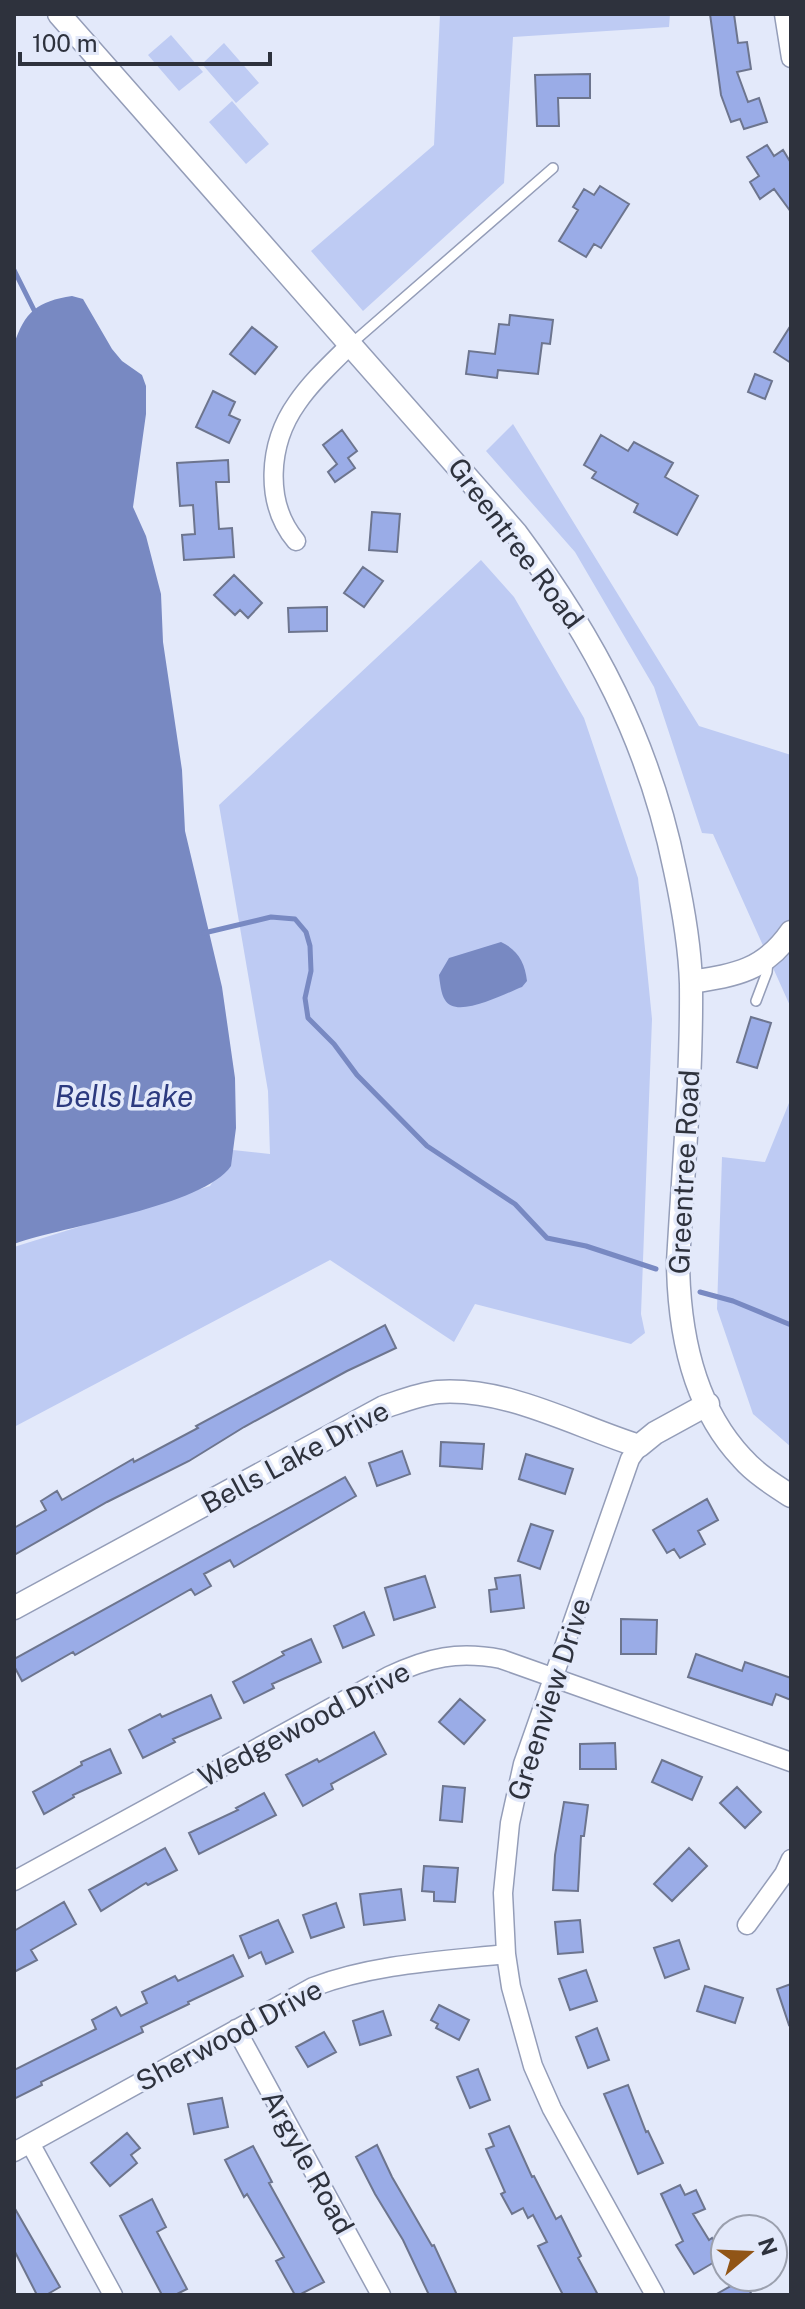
<svg xmlns="http://www.w3.org/2000/svg" width="805" height="2309" font-family="'Public Sans',sans-serif">
	<style>
		.green { fill: #becbf3 }
		.water { fill: #7889c2 }
		.lines { fill: none; stroke-linecap: round; stroke-linejoin: round }
		.stream { stroke: #7889c2; stroke-width: 5 }
		.building { fill: #9aace7; stroke: #6d758e; stroke-width: 2 }
		.service-casing { stroke: #949db8; stroke-width: 12 }
		.minor-casing { stroke: #949db8; stroke-width: 21 }
		.tertiary-casing { stroke: #949db8; stroke-width: 25 }
		.service { stroke: #fff; stroke-width: 9 }
		.minor { stroke: #fff; stroke-width: 18 }
		.tertiary { stroke: #fff; stroke-width: 22 }
		.labels { text-anchor: middle; stroke-width: 7; stroke-linejoin: round; paint-order: stroke }
		.street-label { font-size: 28px; fill: #2e323d; stroke: #e3e9fa }
		.water-label { font-size: 30px; font-style: italic; fill: #2c3a7f; stroke: #e3e9fa }
	</style>
	<rect width="100%" height="100%" fill="#e3e9fa"/>
	<path class="green" d="M440,14H670L669,27L513,37L504,183L363,311L311,251L434,145Z
		M171,35L203,72L179,91L148,55Z
		M224,43L259,83L236,103L202,64Z
		M232,101L269,144L246,164L209,122Z
		M513,424L699,726L791,755V1008L713,834L702,833L654,687L575,552L486,451Z
		M481,560L514,597L584,718L638,878L652,1019L641,1314L645,1333L631,1344L475,1304L454,1342L330,1260L14,1427V1247L210,1186L233,1150L270,1154L268,1091L219,805Z
		M791,1098V1447L753,1414L717,1309L722,1157L765,1162Z"/>
	<path class="water" d="M72,296L83,299L112,349L122,361L142,375L146,386V414L133,507L146,536L161,594L163,642L182,770L185,831L222,987L235,1078L236,1128L231,1166C204,1206 64,1226 14,1244V345C24,312 38,301 72,296Z
		M501,942C518,950 525,963 527,981L522,987C506,993 456,1020 445,1000C441,994 440,983 439,975L449,958Z"/>
	<g class="lines">
		<path class="stream" d="M14,270L35,312
			M204,933L271,917L295,919L306,932L310,946L311,971L305,998L308,1018L334,1044L357,1075L427,1146L515,1204L547,1238L586,1246L656,1269
			M700,1292L733,1301L791,1325"/>
	</g>
	<path class="building" d="M710,14H734L738,43L747,42L751,69L737,72L748,102L759,98L767,122L744,129L740,119L731,122L721,95Z
		M590,74V98H558L559,126H537L535,75Z
		M767,145L774,156L783,150L791,163V212L774,189L760,199L750,182L759,176L747,157Z
		M600,186L629,204L601,248L594,244L586,257L559,241L578,210L573,207L584,189L594,195Z
		M510,315L553,320L550,344L542,343L538,374L498,370L497,378L466,374L469,351L495,354L499,324L509,325Z
		M791,325V363L774,352Z
		M252,327L277,347L255,374L230,354Z
		M755,374L772,381L765,399L748,392Z
		M213,391L235,402L229,415L240,420L229,443L196,427Z
		M342,430L357,451L348,458L355,468L335,482L328,472L337,464L323,445Z
		M601,435L628,451L634,442L673,463L665,477L698,496L677,535L634,512L638,504L592,478L596,472L584,465Z
		M228,460L229,482H216L219,529L232,528L234,557L184,560L182,535L195,534L193,505L180,506L177,463Z
		M372,512L400,514L397,552L369,550Z
		M363,567L383,581L364,607L344,593Z
		M234,575L262,603L248,618L240,610L235,615L214,595Z
		M327,607V631L289,632L288,608Z
		M751,1017L771,1023L757,1068L737,1062Z
		M385,1325L396,1348L347,1371L244,1427L189,1461L107,1502L14,1555V1528L46,1510L41,1501L57,1491L62,1500L133,1459L134,1462L198,1428L196,1426Z
		M441,1442L484,1444L482,1469L440,1466Z
		M402,1451L410,1474L377,1486L369,1463Z
		M526,1454L573,1469L565,1494L519,1479Z
		M345,1477L356,1496L234,1567L230,1560L204,1574L211,1586L195,1595L191,1589L75,1655L73,1652L22,1681L14,1666V1659Z
		M707,1499L718,1520L698,1531L705,1544L680,1558L674,1549L667,1553L653,1530Z
		M531,1524L553,1531L540,1569L518,1561Z
		M520,1575L524,1608L491,1612L489,1590L497,1589L495,1578Z
		M425,1576L435,1607L394,1620L385,1588Z
		M364,1612L374,1635L343,1648L334,1626Z
		M621,1619L657,1620L656,1654H621Z
		M311,1639L321,1662L272,1684L274,1688L244,1703L233,1682L284,1655L282,1652Z
		M696,1654L742,1671L745,1662L791,1678V1700L776,1694L772,1705L688,1677Z
		M211,1695L221,1718L173,1739L175,1742L143,1758L129,1730L160,1714L162,1717Z
		M460,1699L485,1720L464,1744L439,1722Z
		M374,1732L386,1754L331,1784L333,1789L303,1806L286,1775L317,1759L319,1762Z
		M615,1743L616,1769H580V1744Z
		M110,1749L121,1773L73,1795L74,1797L44,1814L33,1792L82,1765L81,1762Z
		M662,1760L702,1777L692,1800L652,1782Z
		M443,1786L465,1788L462,1822L440,1820Z
		M737,1787L761,1812L745,1828L720,1803Z
		M264,1793L276,1815L199,1854L189,1833L238,1810L236,1808Z
		M564,1802L588,1805L584,1836H581L578,1891L553,1890L555,1855Z
		M165,1848L177,1870L148,1885L146,1883L101,1911L89,1890Z
		M689,1848L707,1866L672,1901L654,1884Z
		M424,1866L458,1868L455,1902L434,1901V1892L422,1891Z
		M401,1889L405,1920L364,1925L360,1894Z
		M64,1902L76,1924L31,1950L37,1960L14,1972V1931Z
		M336,1903L344,1927L311,1938L303,1915Z
		M278,1920L293,1952L266,1964L261,1952L249,1958L240,1936Z
		M580,1920L583,1952L558,1954L555,1922Z
		M679,1940L689,1969L665,1978L654,1948Z
		M233,1955L243,1976L188,2002L189,2004L141,2027L143,2032L41,2082L42,2085L14,2099V2070L96,2029L92,2020L116,2007L121,2016L147,2003L142,1992L175,1976L178,1981Z
		M586,1970L597,2001L570,2010L559,1979Z
		M791,1984V2024L789,2025L777,1989Z
		M705,1986L743,1998L735,2023L697,2011Z
		M439,2005L469,2020L459,2040L436,2028L438,2024L431,2020Z
		M383,2011L391,2035L360,2045L353,2021Z
		M597,2028L609,2060L588,2068L576,2037Z
		M324,2032L336,2052L308,2067L296,2047Z
		M478,2069L490,2100L470,2108L457,2077Z
		M628,2085L646,2132L648,2131L663,2163L638,2174L604,2094Z
		M222,2098L228,2127L194,2134L188,2104Z
		M509,2126L532,2177L534,2176L556,2219L561,2216L581,2256L578,2258L598,2295H563L538,2246L547,2242L533,2215L528,2218L523,2208L512,2214L501,2194L505,2192L486,2149L494,2146L489,2134Z
		M127,2133L140,2148L131,2155L137,2163L110,2186L91,2163Z
		M377,2145L392,2177L432,2246L434,2245L457,2295H429L403,2240L375,2194L356,2157Z
		M253,2146L272,2182L269,2183L324,2282L299,2295H295L276,2261L284,2257L247,2194L244,2197L225,2160Z
		M680,2185L685,2195L696,2190L705,2209L693,2214L709,2240L712,2238L723,2257L694,2274L676,2245L683,2241L661,2194Z
		M152,2199L166,2227L157,2232L187,2289L175,2295H162L120,2216Z
		M14,2207L60,2287L46,2295H37L14,2250Z
		M743,2279L752,2295H715Z"/>
	<g class="lines">
		<g class="service-casing">
			<path id="service" d="M351,344L553,168
				M756,1001L767,972L768,961"/>
		</g>
		<g class="minor-casing">
			<path id="minor" d="M784,14L791,58
				M296,541C264,503 268,444 297,403C312,381 332,363 351,344
				M639,1446L630,1459L523,1764L510,1823L503,1893L506,1954L511,1987L533,2066L552,2109L655,2295
				M14,1881L389,1676C429,1657 458,1651 501,1659L791,1762
				M747,1925L784,1874L791,1859
				M236,2029L381,2295
				M30,2143L113,2295
				M14,2152L313,1987C374,1964 441,1961 506,1954"/>
		</g>
		<g class="tertiary-casing">
			<path id="tertiary" d="M59,14L516,533C594,638 649,741 675,870C683,907 690,947 691,984C692,1077 683,1171 678,1263C679,1332 693,1406 742,1458C755,1473 774,1485 791,1496
				M691,982C735,975 764,971 791,932
				M14,1608L384,1407C402,1401 419,1394 438,1392C507,1387 575,1426 639,1446L655,1433L708,1404"/>
		</g>
		<use href="#service" class="service"/>
		<use href="#minor" class="minor"/>
		<use href="#tertiary" class="tertiary"/>
	</g>
	<g class="labels">
		<g class="street-label">
			<text transform="translate(516 543) rotate(53)" y="10">Greentree Road</text>
			<text transform="translate(684 1172) rotate(-87)" y="10">Greentree Road</text>
			<text transform="translate(295 1457) rotate(-28)" y="10">Bells Lake Drive</text>
			<text transform="translate(549 1699) rotate(-72)" y="10">Greenview Drive</text>
			<text transform="translate(304 1724) rotate(-28)" y="10">Wedgewood Drive</text>
			<text transform="translate(229 2035) rotate(-28)" y="10">Sherwood Drive</text>
			<text transform="translate(308 2162) rotate(61)" y="10">Argyle Road</text>
		</g>
		<g class="water-label">
			<text x="124" y="1107">Bells Lake</text>
		</g>
	</g>
	<rect width="805" height="2309" fill="none" stroke="#2e323d" stroke-width="32"/>
	<g transform="translate(749 2253) rotate(71)"><circle r="38" fill="#e3e9fa" stroke="#9ba0ae" stroke-width="2"/>
	<path d="M0-6L14 30L0 20L-14 30Z" fill="#915516"/>
	<text y="-12" font-size="22" font-weight="bold" text-anchor="middle" fill="#2e323d">N</text>
	</g>
	<path d="M20 52v12h250v-12" fill="none" stroke="#2e323d" stroke-width="4"/>
	<text x="32" y="52" font-size="24" fill="#2e323d" stroke="#e3e9fa" stroke-width="6" paint-order="stroke">100 m</text>
</svg>
